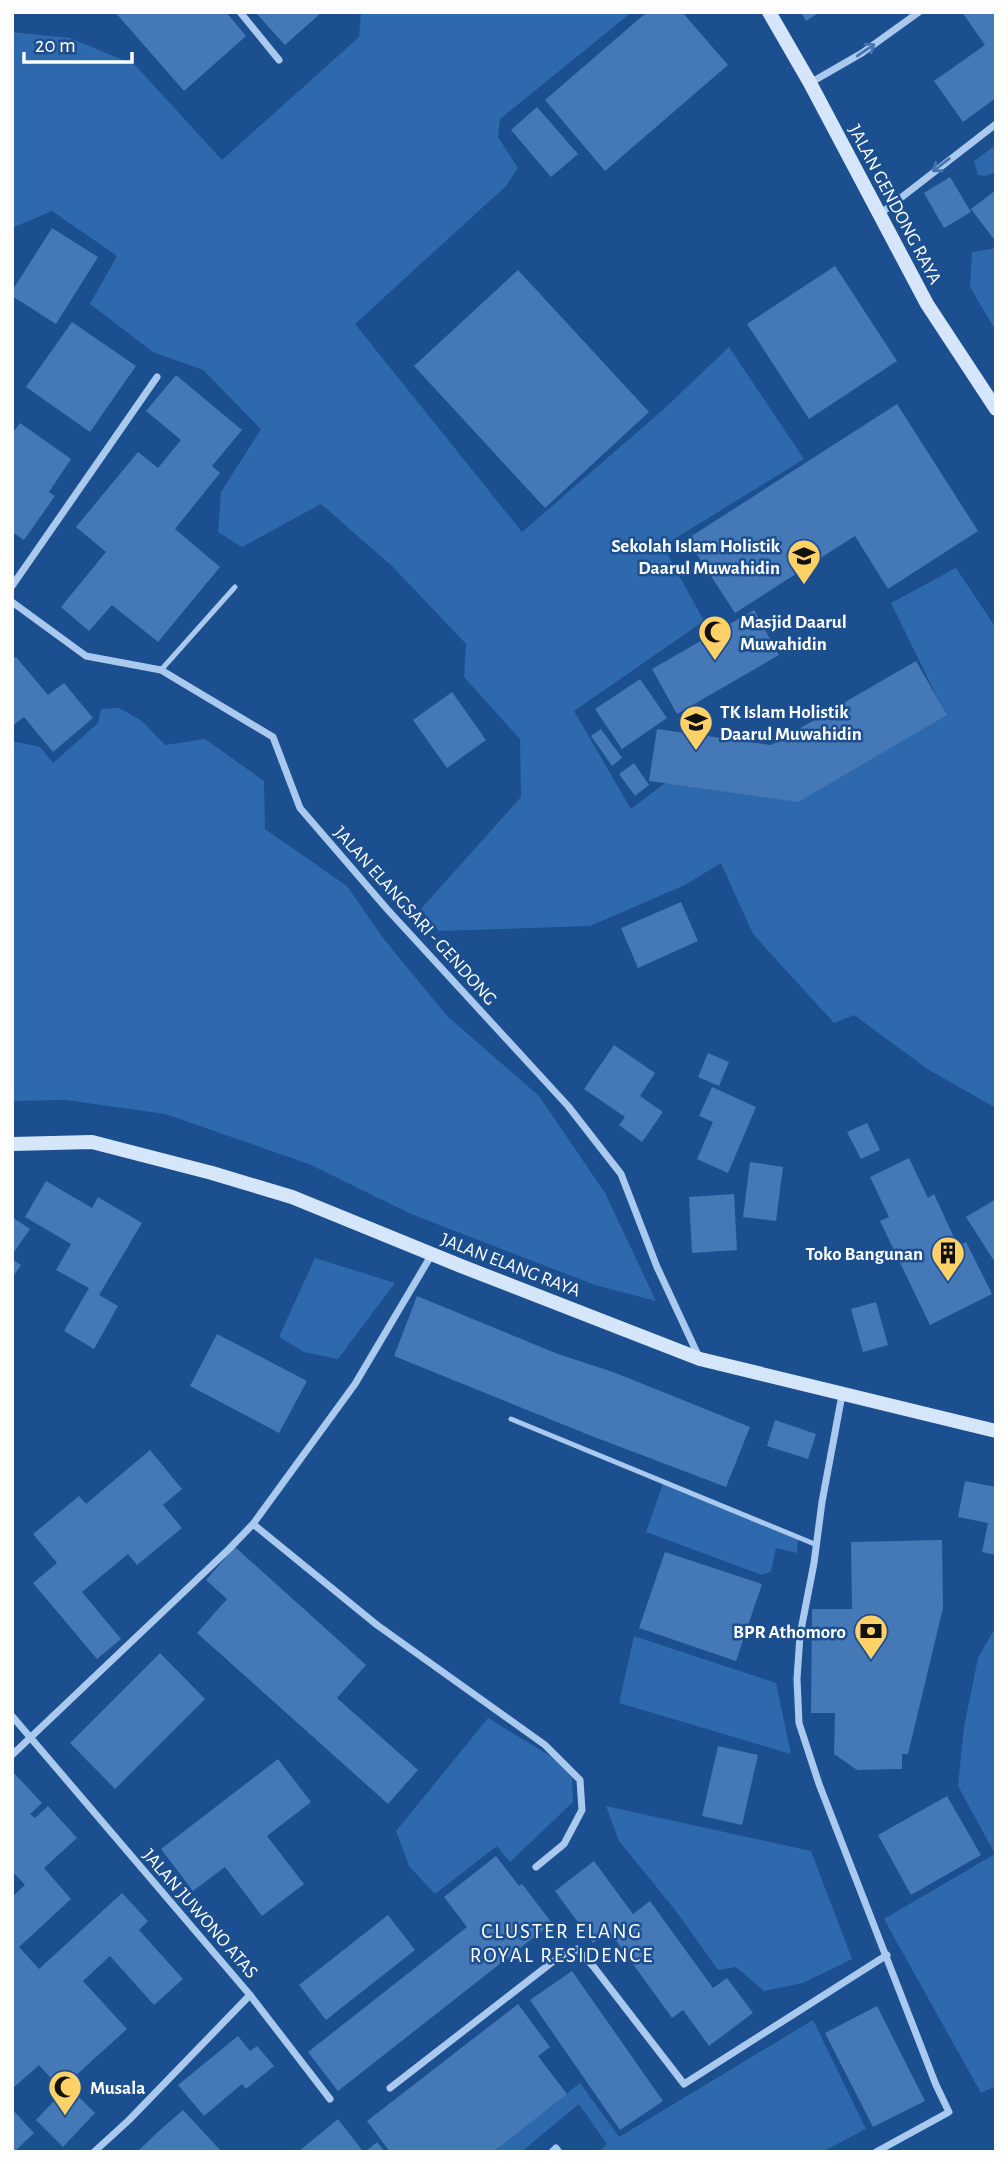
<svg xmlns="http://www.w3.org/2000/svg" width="1008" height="2164" font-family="'Alegreya Sans',sans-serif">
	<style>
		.green { fill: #2e69ad }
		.building { fill: #4478b7 }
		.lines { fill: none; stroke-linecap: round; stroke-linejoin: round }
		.lane { stroke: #a9c9ee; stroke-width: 5 }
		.street { stroke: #a9c9ee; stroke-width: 7 }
		.secondary { stroke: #d6e6fa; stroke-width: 14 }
		.oneway { stroke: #4674ac }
		.labels { text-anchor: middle; stroke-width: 5; stroke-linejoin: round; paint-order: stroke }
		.street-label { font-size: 19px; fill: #fff; stroke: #1b4f8f }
		.poi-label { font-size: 19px; font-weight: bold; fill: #fff; stroke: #1b4f8f; text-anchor: end }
		.neighbourhood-label { font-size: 21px; letter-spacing: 2px; fill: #fff; stroke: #1b4f8f }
	</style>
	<rect width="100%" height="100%" fill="#1b4f8f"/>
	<path class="green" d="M361,12H632L500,119L498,137L518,168L506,186L355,324L522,532L665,408L729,347L804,459L663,546L704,621L574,711L631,809L665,783L946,715L891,603L956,568L996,628V1108L929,1070L854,1015L834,1023L753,934L721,863L685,885L590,926L439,931L421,909L521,797L520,739L464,677L466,644L392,566L321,504L242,547L218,532L221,492L261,429L203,370L153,352L90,304L117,256L52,211L12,228V32L70,38L135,65L222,160L359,37Z
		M996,145V172L986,176L978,175L974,161Z
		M996,248V331L970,287L972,252Z
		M119,708L142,721L165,745L205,739L264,781L265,829L347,886L383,938L447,1016L539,1096L605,1193L656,1301L595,1285L411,1214L309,1164L165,1114L66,1100L12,1101V741L40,747L53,763L98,723L101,709Z
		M315,1258L395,1283L338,1359L304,1352L279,1337Z
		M664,1481L798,1536L797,1553L776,1548L771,1571L762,1575L646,1532Z
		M996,1626V2086L981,2093L884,1919L995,1854L958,1786L964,1727L978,1658Z
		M634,1636L776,1683L791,1754L619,1703Z
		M488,1718L557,1760L572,1778L573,1802L510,1862L497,1846L435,1894L409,1866L396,1831Z
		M606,1806L811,1851L852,1959L803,1983L764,1991L736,1967L718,1970L676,1911L619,1841Z
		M813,2020L866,2129L822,2152H598L607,2144L579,2104L521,2152H493L580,2083L619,2137Z"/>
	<path class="building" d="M115,12H226L246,36L184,91Z
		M255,12H322L285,45Z
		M647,12H682L728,65L605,171L545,100Z
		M801,12H820L806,21Z
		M962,12H996V98L963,122L934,81L985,45Z
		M537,107L578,154L551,177L511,130Z
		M950,177L971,212L944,228L924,193Z
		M996,190V242L971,209Z
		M52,228L98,257L56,324L12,296V291Z
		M835,266L897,361L809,419L747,324Z
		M518,270L649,412L545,508L414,366Z
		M72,322L136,366L90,432L26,387Z
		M176,375L242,430L212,466L220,473L175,529L220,567L158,642L112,605L89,631L61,607L106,552L76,527L138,452L158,468L181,440L146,411Z
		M897,404L978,531L888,589L855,536L735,613L687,539Z
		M20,423L71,459L49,492L55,496L24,540L12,532V434Z
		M754,610L779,655L677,714L652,669Z
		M16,657L48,695L64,683L93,718L53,752L24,717L12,726V660Z
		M916,661L947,715L798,802L649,781L657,729L771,745Z
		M640,679L667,718L622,749L595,709Z
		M452,692L486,740L447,768L413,720Z
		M601,729L622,758L612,766L591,736Z
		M634,763L649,785L635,796L619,774Z
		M681,902L698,941L638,968L621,928Z
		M614,1045L655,1073L640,1096L663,1112L642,1142L619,1125L625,1117L584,1089Z
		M708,1053L729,1062L719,1086L698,1077Z
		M712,1087L756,1107L728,1173L697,1159L713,1122L699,1116Z
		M867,1123L880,1150L861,1159L847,1132Z
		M909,1158L928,1198L934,1194L958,1246L966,1242L992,1294L930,1325L880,1221L889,1217L870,1177Z
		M750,1162L783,1167L776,1221L743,1217Z
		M46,1181L92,1208L98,1197L142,1223L99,1295L118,1306L94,1349L64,1331L89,1288L56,1270L71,1244L25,1217Z
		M734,1194L737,1250L692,1253L689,1197Z
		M996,1199V1264L966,1217Z
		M12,1217L30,1229L12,1255Z
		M12,1259L21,1265L12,1278Z
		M417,1296L558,1354L613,1372L750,1427L726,1487L589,1435L394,1356Z
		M876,1302L888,1345L863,1352L851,1309Z
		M217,1334L307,1381L279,1433L190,1386Z
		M775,1420L816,1434L808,1459L767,1446Z
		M150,1450L182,1489L163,1505L182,1528L137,1565L128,1554L82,1592L121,1639L97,1659L33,1583L57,1563L33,1534L79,1496L86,1504Z
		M965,1481L996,1487V1555L982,1552L988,1523L958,1517Z
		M942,1540L943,1608L908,1754H902V1769L857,1770L834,1754L835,1713H811L812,1609H852L851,1542Z
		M235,1547L366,1665L337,1698L418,1770L388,1804L197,1633L227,1599L206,1580Z
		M665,1552L762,1584L736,1661L639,1628Z
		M160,1653L205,1699L115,1789L70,1743Z
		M718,1746L758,1755L742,1825L702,1816Z
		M278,1759L311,1802L267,1836L304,1884L262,1916L225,1867L193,1891L161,1849Z
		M12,1771L42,1803L30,1814L35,1818L48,1806L77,1838L44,1868L71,1899L19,1947L39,1969L122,1893L148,1921L139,1930L183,1979L154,2005L110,1956L83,1981L127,2029L61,2089L39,2065L12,2089V1897L25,1885L12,1871Z
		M947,1796L981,1855L911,1895L878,1835Z
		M496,1856L519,1886L522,1884L552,1923L338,2091L308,2052L467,1927L444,1897Z
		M594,1861L633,1914L650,1901L713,1988L727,1978L753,2013L709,2046L683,2010L672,2018L609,1931L593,1943L555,1891Z
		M388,1915L415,1950L326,2020L299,1985Z
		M572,1971L663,2101L620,2130L530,2000Z
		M518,2004L550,2047L538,2056L567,2094L493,2152H390L367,2121Z
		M877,2006L925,2101L873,2127L825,2033Z
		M238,2036L250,2051L257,2046L274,2066L246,2089L242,2084L204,2116L178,2085Z
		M68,2086L95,2113L63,2147L36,2120Z
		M12,2109L34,2133L14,2152H12Z
		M183,2110L222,2152H137L160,2130Z
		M338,2119L362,2150L360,2152H298Z
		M377,2142L385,2152H365Z"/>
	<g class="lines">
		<path class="lane" d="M161,670L235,587
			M511,1419L817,1545"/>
		<path class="street" d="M240,12L279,60
			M810,83L862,53L919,12
			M880,214L996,124
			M12,586L157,377
			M12,602L86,656L161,670L273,737L300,808L387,909L568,1106L621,1174L657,1267L698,1355
			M842,1395L822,1502L814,1563L800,1635L797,1679L799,1723L819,1784L936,2085L949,2112L876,2152
			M253,1524L355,1384L432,1254
			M12,1716L250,1995L129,2120L94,2152
			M12,1755L229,1549L253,1524L377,1625L545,1745L580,1780L582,1810L564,1844L536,1867
			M250,1995L330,2099
			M390,2088L555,1960L577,1949L593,1966L684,2084L887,1955
			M552,2152L556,2148L559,2152"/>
		<path class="secondary" d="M769,12L810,83L927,304L996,409
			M12,1144L92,1142L212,1173L292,1197L461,1266L700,1359L996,1431"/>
	</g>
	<defs><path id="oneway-shaft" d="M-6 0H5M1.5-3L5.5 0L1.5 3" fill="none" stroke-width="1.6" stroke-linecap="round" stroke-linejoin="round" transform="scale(1.75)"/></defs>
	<g class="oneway">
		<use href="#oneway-shaft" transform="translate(866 50) rotate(-34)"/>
		<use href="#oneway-shaft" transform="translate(941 165) rotate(143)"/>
	</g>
	<defs>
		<g id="school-pin" transform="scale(1.75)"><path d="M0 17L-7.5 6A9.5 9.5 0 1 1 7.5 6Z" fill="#ffd166" stroke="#1b4f8f"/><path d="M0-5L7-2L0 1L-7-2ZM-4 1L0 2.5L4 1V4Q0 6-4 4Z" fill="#111"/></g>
		<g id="mosque-pin" transform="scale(1.75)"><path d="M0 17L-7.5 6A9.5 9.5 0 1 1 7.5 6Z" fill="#ffd166" stroke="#1b4f8f"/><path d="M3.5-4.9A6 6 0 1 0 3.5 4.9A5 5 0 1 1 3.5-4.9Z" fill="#111"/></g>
		<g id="building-pin" transform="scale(1.75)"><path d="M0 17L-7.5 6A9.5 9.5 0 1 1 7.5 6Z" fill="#ffd166" stroke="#1b4f8f"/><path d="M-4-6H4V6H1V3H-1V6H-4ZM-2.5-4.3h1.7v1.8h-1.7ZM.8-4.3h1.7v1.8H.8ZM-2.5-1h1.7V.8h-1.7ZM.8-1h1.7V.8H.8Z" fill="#111"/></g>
		<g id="bank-pin" transform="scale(1.75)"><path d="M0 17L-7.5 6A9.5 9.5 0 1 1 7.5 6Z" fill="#ffd166" stroke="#1b4f8f"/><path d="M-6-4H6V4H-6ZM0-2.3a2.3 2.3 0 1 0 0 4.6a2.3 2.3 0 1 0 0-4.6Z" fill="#111"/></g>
	</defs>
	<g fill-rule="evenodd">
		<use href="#school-pin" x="804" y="556"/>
		<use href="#mosque-pin" x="715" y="632"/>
		<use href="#school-pin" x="696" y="722"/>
		<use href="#building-pin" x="948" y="1253"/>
		<use href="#bank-pin" x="871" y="1631"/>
		<use href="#mosque-pin" x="65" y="2087"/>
	</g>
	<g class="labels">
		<g class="street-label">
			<text transform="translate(896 204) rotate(62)" y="7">JALAN GENDONG RAYA</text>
			<text transform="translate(416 915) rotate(48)" y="7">JALAN ELANGSARI - GENDONG</text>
			<text transform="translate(511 1264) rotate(21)" y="7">JALAN ELANG RAYA</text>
			<text transform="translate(201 1913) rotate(49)" y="7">JALAN JUWONO ATAS</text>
		</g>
		<g class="poi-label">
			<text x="780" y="552">Sekolah Islam Holistik<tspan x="780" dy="22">Daarul Muwahidin</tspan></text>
			<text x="740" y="628" text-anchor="start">Masjid Daarul<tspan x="740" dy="22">Muwahidin</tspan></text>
			<text x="720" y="718" text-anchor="start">TK Islam Holistik<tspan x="720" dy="22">Daarul Muwahidin</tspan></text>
			<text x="923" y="1260">Toko Bangunan</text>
			<text x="846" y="1638">BPR Athomoro</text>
			<text x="90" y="2094" text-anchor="start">Musala</text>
		</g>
		<g class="neighbourhood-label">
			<text x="562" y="1938">CLUSTER ELANG<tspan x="562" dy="24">ROYAL RESIDENCE</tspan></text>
		</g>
	</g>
	<rect width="1008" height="2164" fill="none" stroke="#ffffff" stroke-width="28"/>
	<path d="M24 52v10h108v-10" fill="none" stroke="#ffffff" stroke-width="3.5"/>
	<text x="35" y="52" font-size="21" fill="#ffffff" stroke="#1b4f8f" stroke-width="5" paint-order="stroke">20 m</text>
</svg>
